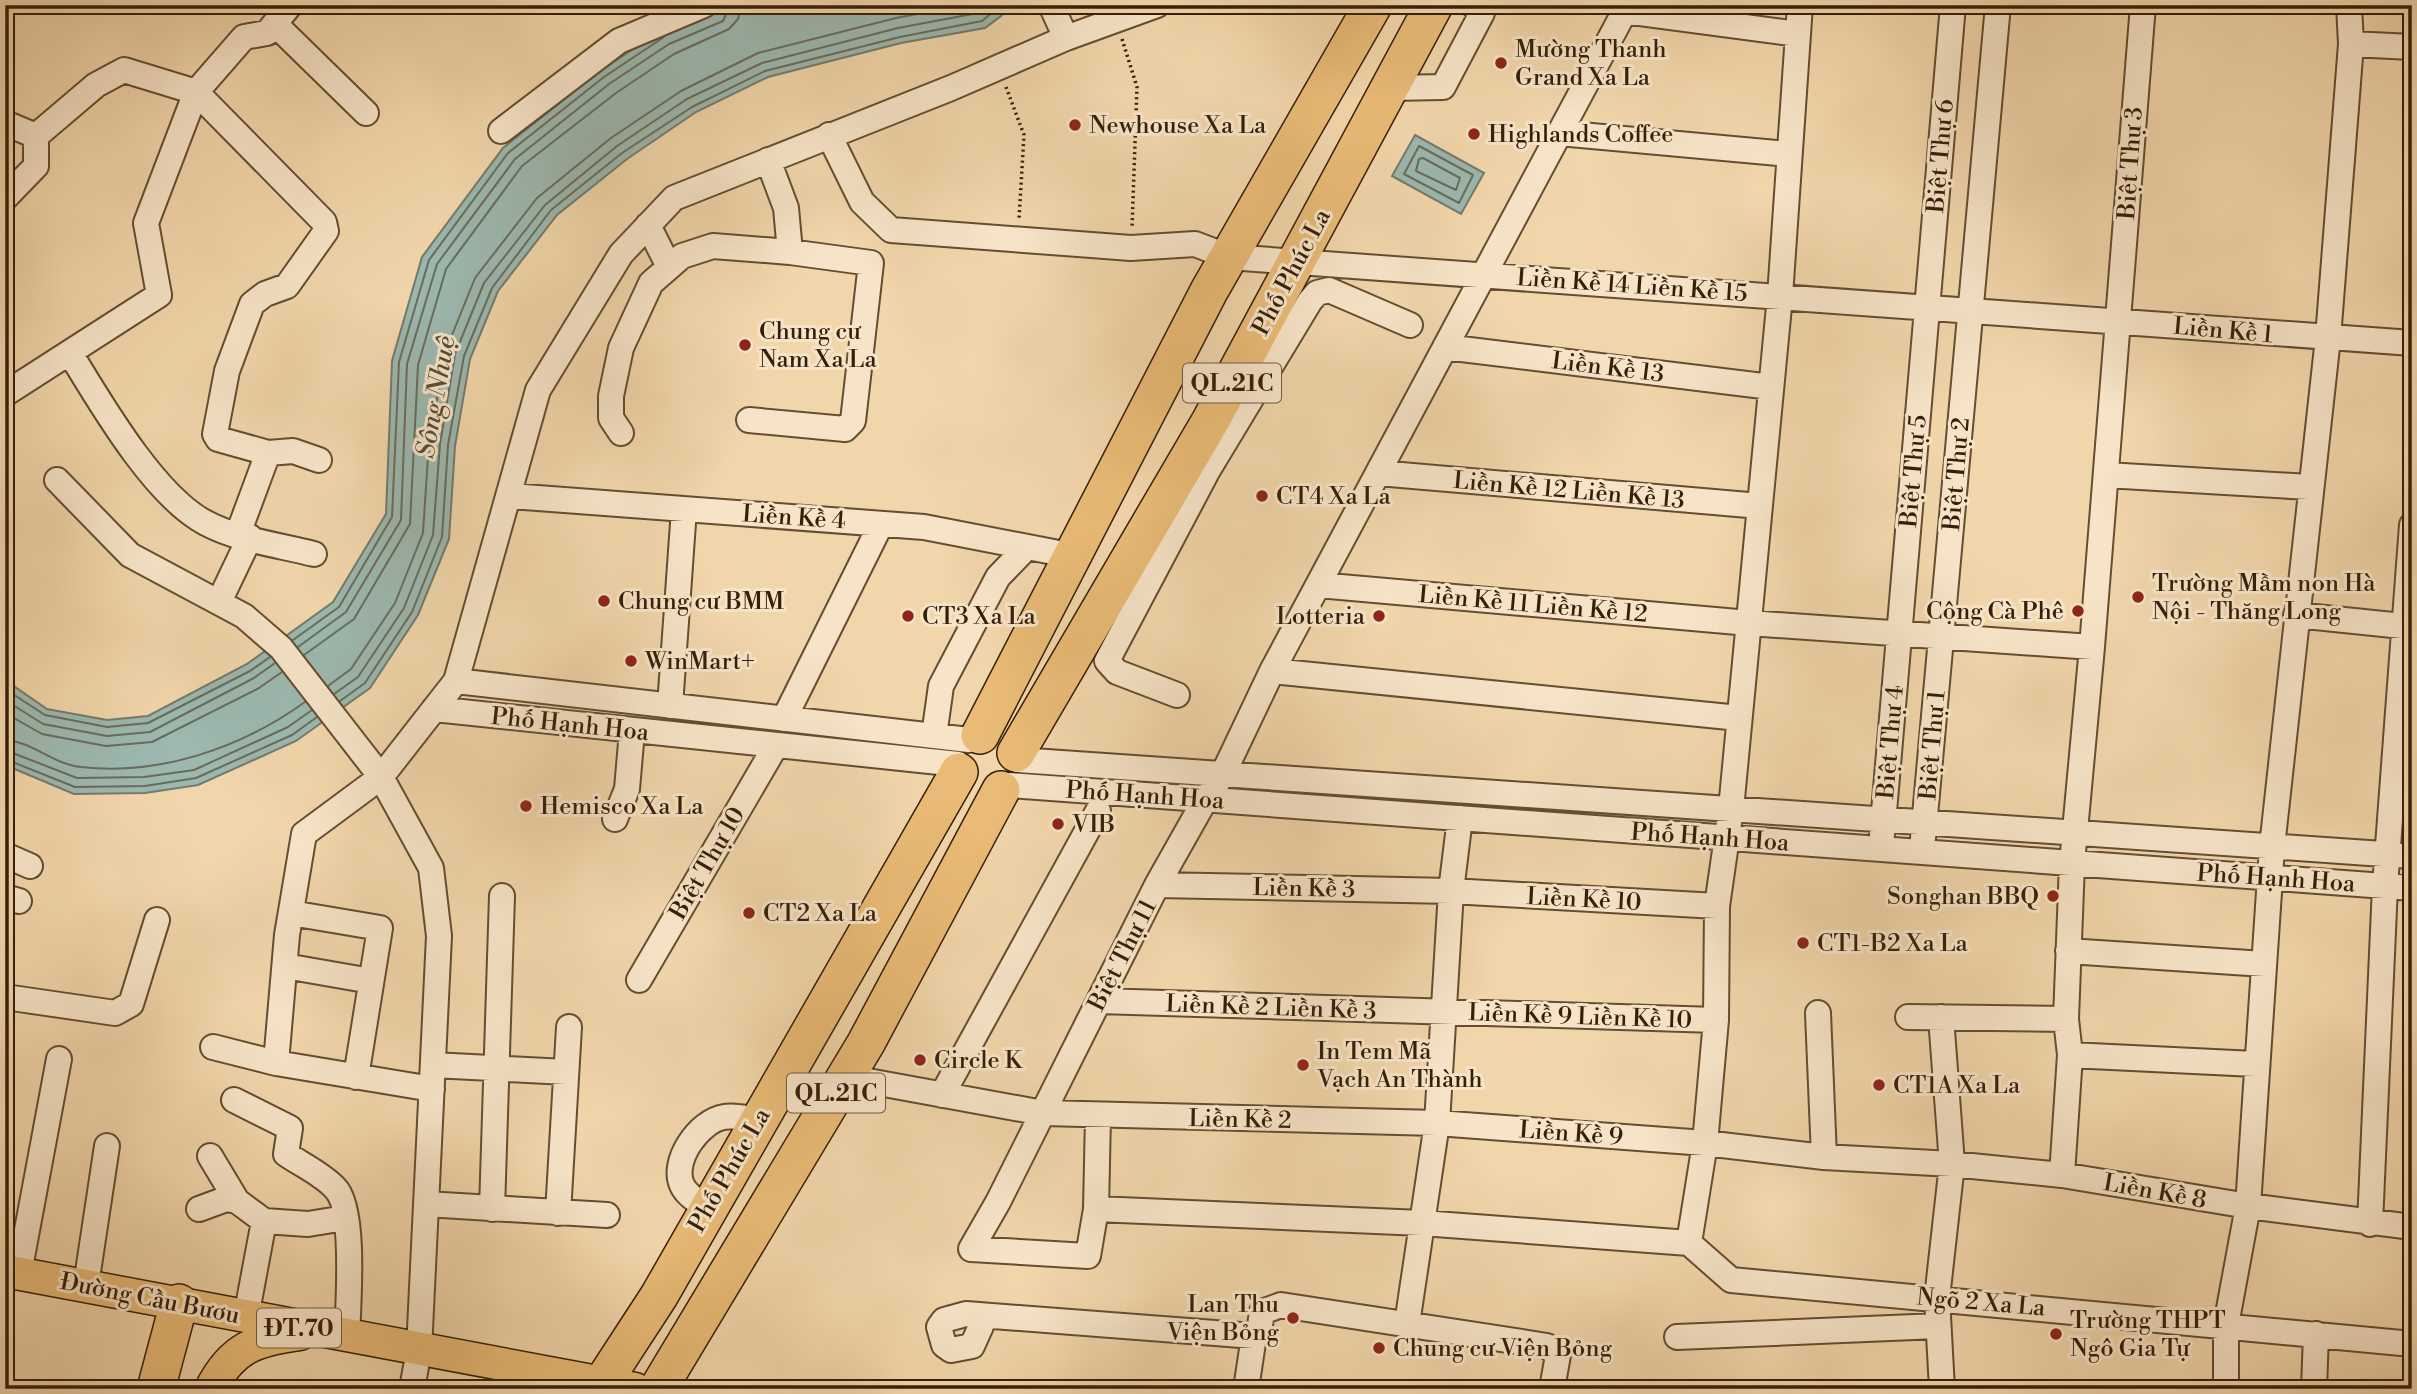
<svg xmlns="http://www.w3.org/2000/svg" width="2417" height="1394" font-family="'Libre Bodoni',serif">
	<style>
		.water { fill: #9cb8af; stroke: #737b6c; stroke-width: 2 }
		.lines { fill: none; stroke-linecap: round; stroke-linejoin: round }
		.shore { stroke: #686c5c; stroke-width: 2 }
		.minor-casing { stroke: #644d31; stroke-width: 28 }
		.major-casing { stroke: #351f08; stroke-width: 35 }
		.highway-casing { stroke: #351f08; stroke-width: 40 }
		.path { stroke: #351f08; stroke-width: 3.5; stroke-dasharray: 2 3.5; stroke-linecap: butt }
		.minor { stroke: #f7e4c8; stroke-width: 24 }
		.major { stroke: #e9bb76; stroke-width: 32 }
		.highway { stroke: #e9bb76; stroke-width: 37 }
		.poi-dot { fill: #8f2418; stroke: #f7e4c8; stroke-width: 2.5 }
		.labels { text-anchor: middle; stroke-width: 6; stroke-linejoin: round; paint-order: stroke }
		.shield { fill: #f7e4c8; stroke: #6f5a42; stroke-width: 2 }
		.shield-label { font-size: 23px; font-weight: bold; fill: #351f08 }
		.poi-label { font-size: 24px; fill: #351f08; stroke: #f7e4c8; text-anchor: start }
		.street-label { font-size: 24px; fill: #351f08; stroke: #f7e4c8 }
		.water-label { font-size: 26px; font-style: italic; fill: #544d3a; stroke: #f7e4c8 }
	</style>
	<rect width="100%" height="100%" fill="#f2d6ab"/>
	<filter id="stains"><feTurbulence type="fractalNoise" baseFrequency=".00286" numOctaves="4"/><feColorMatrix values="0 0 0 0 .2 0 0 0 0 .09 0 0 0 0 .02 0 0 0 .5 -.17"/></filter>
	<radialGradient id="worn" r=".72"><stop offset=".6" stop-color="#630" stop-opacity="0"/><stop offset="1" stop-color="#630" stop-opacity=".3"/></radialGradient>
	<path class="water" d="M721,5H1010L1001,16L985,28L901,43L768,77L696,112L627,159L557,215L498,291L470,359L455,446L449,539L418,615L370,688L296,741L198,785L145,793L74,794L5,765V680L47,709L107,720L148,716L247,664L333,602L386,514L392,361L422,257L503,148L600,71L662,30Z
		M1415,135L1484,173L1461,214L1392,176Z"/>
	<g class="lines">
		<path class="shore" d="M1419,146L1473,175L1459,203L1404,174Z
			M1423,158L1460,178L1456,190L1416,171L1419,159Z
			M293,640L339,607L392,517L399,362L429,260L508,153L604,77L664,37
			M298,647L346,612L401,520L407,364L437,264L515,159L609,84L669,44L723,21L730,5
			M304,655L354,619L410,524L418,365L446,269L522,166L616,93L674,54L729,29L738,19L741,5
			M328,686L351,669L395,603L423,533L429,442L446,350L475,278L537,198L611,138L681,91L758,53L896,18L965,5
			M5,689L45,715L107,727L148,723L250,671L270,657
			M334,694L358,677L404,608L433,535L440,444L455,354L484,283L545,205L617,146L687,99L762,63L898,28L978,13L990,5
			M5,700L43,724L107,736L150,732L254,678L275,663
			M340,701L365,683L412,612L442,537L448,445L464,356L492,288L551,210L622,153L692,107L765,71L900,37L982,21L1001,5
			M5,713L42,734L106,746L152,742L259,688L282,672
			M5,740C31,741 55,765 81,767C160,776 241,748 305,702
			M5,750L77,778L144,777L194,770L288,727L312,710
			M5,759L75,787L145,786L196,778L292,735L317,717"/>
		<g class="minor-casing">
			<path id="minor" d="M1051,5L1066,38
				M1625,11L1798,34
				M275,24L366,113
				M2351,44L2412,47
				M1390,88L1443,87L1482,13L1473,5
				M5,123L36,136
				M501,131L619,41L704,5
				M1559,133L1788,154
				M829,135L862,202L891,230L1131,248L1195,244L1229,257L2412,343
				M5,198L36,166V136L96,85L124,70L196,92L324,222L326,231L287,286L265,294L252,304L227,371L215,434L218,439L268,453L238,534
				M648,225L669,267
				M1445,347L1771,387
				M70,353C100,402 154,496 206,523C238,540 279,545 314,554
				M5,394L159,295L146,223L196,92L244,37L267,33L290,5
				M749,420L845,429L853,421L871,263L790,252
				M621,433L611,418V396L621,348L651,283L682,256L713,246L790,252L786,208L768,160
				M268,453L293,451L319,460
				M1378,473L1760,506
				M2106,475L2309,487
				M57,480L130,555L244,616L281,648L381,777L431,868L439,936L419,1350L412,1389
				M511,496L924,527L1074,556
				M1318,585L1749,623L2092,647
				M219,602L250,537
				M2296,615L2412,627
				M1272,671L1739,718
				M456,681L969,740
				M1177,695L1117,672L1107,661L1208,470L1310,301L1317,293L1329,290L1410,325
				M670,706L684,509
				M434,709L958,764
				M784,719L881,524
				M934,736L941,686L998,577L1027,547
				M1018,760L2412,856
				M1009,785L2412,888
				M615,819L627,789L632,731
				M1882,835L1953,5
				M1923,838L1998,5
				M5,855L30,866
				M1157,885L1451,891L1717,906
				M5,897L19,901
				M291,913L380,928L356,1077
				M2068,951L2264,964
				M285,966L371,981
				M639,980L775,747
				M5,997L115,1013L131,1004L157,920
				M1099,1001L1716,1020
				M1818,1013L1824,1157
				M1908,1017L2066,1019
				M1941,1017L1952,1164L1937,1298L1942,1389
				M213,1047L276,1063
				M2070,1055L2255,1064
				M433,1065L566,1072
				M846,1077L1043,1113L1437,1123L1705,1143L1824,1157L1952,1164L2062,1175L2248,1206L2412,1227
				M432,1089L276,1063L287,935L304,834L381,777L456,681L538,390L621,254L674,198L951,88L1066,38L1157,5
				M942,1095L1098,811
				M234,1100L290,1128L286,1154C302,1165 322,1174 335,1188C356,1208 348,1307 347,1337
				M1098,1116L1096,1209L1088,1256L971,1249L998,1202L1157,885L1205,800L1223,774L1272,671L1628,5
				M210,1156L237,1201L264,1221
				M2062,1175L2070,1055L2066,1019L2072,863L2092,647L2143,5
				M426,1204L607,1215
				M707,1208C698,1201 687,1196 682,1185C671,1161 699,1121 724,1117C735,1115 746,1118 757,1120
				M199,1209L226,1199L237,1201
				M492,1209L502,896
				M1096,1209L1422,1223L1689,1243
				M558,1213L569,1027
				M264,1221L308,1224L345,1218
				M2370,1224L2385,886L2412,525
				M1689,1243L1705,1143L1716,1020L1717,906L1731,809L1780,296L1800,5
				M1689,1243L1731,1280L2412,1344
				M19,1273L59,1059
				M86,1285L107,1146
				M246,1317L264,1221
				M976,1317L981,1326L972,1346L951,1350L944,1345L939,1327L944,1320L966,1314L1254,1336
				M1407,1324L1437,1123L1451,891L1460,818
				M1677,1337L1938,1326
				M1246,1389L1254,1336L1259,1332L1262,1312L1281,1305L1547,1346L1558,1355L1552,1389
				M2226,1389V1325L2248,1206L2272,847L2328,338L2351,44L2349,5
				M2314,1389L2316,1334"/>
		</g>
		<g class="major-casing">
			<path id="major" d="M5,1271L635,1389
				M211,1389C232,1347 256,1340 300,1334"/>
		</g>
		<g class="highway-casing">
			<path id="highway" d="M980,735L1209,291L1373,5
				M1016,753L1211,420L1434,5
				M601,1385L659,1296L959,772
				M156,1389L179,1303
				M658,1389L866,1043L1001,790"/>
		</g>
		<path class="path" d="M1122,39L1137,87L1132,229
			M1006,87L1024,135L1019,219"/>
		<use href="#minor" class="minor"/>
		<use href="#major" class="major"/>
		<use href="#highway" class="highway"/>
	</g>
	<g class="poi-dot">
		<circle cx="1501" cy="63" r="7"/>
		<circle cx="1075" cy="125" r="7"/>
		<circle cx="1474" cy="134" r="7"/>
		<circle cx="745" cy="345" r="7"/>
		<circle cx="1262" cy="496" r="7"/>
		<circle cx="2138" cy="597" r="7"/>
		<circle cx="604" cy="601" r="7"/>
		<circle cx="2078" cy="611" r="7"/>
		<circle cx="908" cy="616" r="7"/>
		<circle cx="1379" cy="616" r="7"/>
		<circle cx="631" cy="661" r="7"/>
		<circle cx="526" cy="806" r="7"/>
		<circle cx="1058" cy="824" r="7"/>
		<circle cx="2053" cy="896" r="7"/>
		<circle cx="749" cy="913" r="7"/>
		<circle cx="1803" cy="943" r="7"/>
		<circle cx="920" cy="1060" r="7"/>
		<circle cx="1303" cy="1065" r="7"/>
		<circle cx="1879" cy="1085" r="7"/>
		<circle cx="1293" cy="1318" r="7"/>
		<circle cx="2056" cy="1334" r="7"/>
		<circle cx="1379" cy="1348" r="7"/>
	</g>
	<g class="labels">
		<g class="shield">
			<rect x="1183" y="363.5" width="98" height="39" rx="5"/>
			<rect x="787" y="1073.5" width="98" height="39" rx="5"/>
			<rect x="257" y="1308.5" width="84" height="39" rx="5"/>
		</g>
		<g class="shield-label">
			<text x="1232" y="391">QL.21C</text>
			<text x="836" y="1101">QL.21C</text>
			<text x="299" y="1336">ĐT.70</text>
		</g>
		<g class="poi-label">
			<text x="1515" y="57">Mường Thanh<tspan x="1515" dy="28">Grand Xa La</tspan></text>
			<text x="1089" y="133">Newhouse Xa La</text>
			<text x="1488" y="142">Highlands Coffee</text>
			<text x="759" y="339">Chung cư<tspan x="759" dy="28">Nam Xa La</tspan></text>
			<text x="1276" y="504">CT4 Xa La</text>
			<text x="2152" y="591">Trường Mầm non Hà<tspan x="2152" dy="28">Nội - Thăng Long</tspan></text>
			<text x="618" y="609">Chung cư BMM</text>
			<text x="2064" y="619" text-anchor="end">Cộng Cà Phê</text>
			<text x="922" y="624">CT3 Xa La</text>
			<text x="1365" y="624" text-anchor="end">Lotteria</text>
			<text x="645" y="669">WinMart+</text>
			<text x="540" y="814">Hemisco Xa La</text>
			<text x="1072" y="832">VIB</text>
			<text x="2039" y="904" text-anchor="end">Songhan BBQ</text>
			<text x="763" y="921">CT2 Xa La</text>
			<text x="1817" y="951">CT1-B2 Xa La</text>
			<text x="1317" y="1059">In Tem Mã<tspan x="1317" dy="28">Vạch An Thành</tspan></text>
			<text x="934" y="1068">Circle K</text>
			<text x="1893" y="1093">CT1A Xa La</text>
			<text x="1279" y="1312" text-anchor="end">Lan Thu<tspan x="1279" dy="28">Viện Bỏng</tspan></text>
			<text x="2070" y="1328">Trường THPT<tspan x="2070" dy="28">Ngô Gia Tự</tspan></text>
			<text x="1393" y="1356">Chung cư Viện Bỏng</text>
		</g>
		<g class="street-label">
			<text transform="translate(1940 156) rotate(-85)" y="8">Biệt Thự 6</text>
			<text transform="translate(2130 163) rotate(-86)" y="8">Biệt Thự 3</text>
			<text transform="translate(1291 272) rotate(-62)" y="8">Phố Phúc La</text>
			<text transform="translate(1632 285) rotate(4)" y="8">Liền Kề 14 Liền Kề 15</text>
			<text transform="translate(2223 330) rotate(5)" y="8">Liền Kề 1</text>
			<text transform="translate(1608 367) rotate(7)" y="8">Liền Kề 13</text>
			<text transform="translate(1913 471) rotate(-85)" y="8">Biệt Thự 5</text>
			<text transform="translate(1956 474) rotate(-85)" y="8">Biệt Thự 2</text>
			<text transform="translate(1569 490) rotate(5)" y="8">Liền Kề 12 Liền Kề 13</text>
			<text transform="translate(794 517) rotate(4)" y="8">Liền Kề 4</text>
			<text transform="translate(1533 604) rotate(5)" y="8">Liền Kề 11 Liền Kề 12</text>
			<text transform="translate(570 724) rotate(6)" y="8">Phố Hạnh Hoa</text>
			<text transform="translate(1890 742) rotate(-85)" y="8">Biệt Thự 4</text>
			<text transform="translate(1932 745) rotate(-85)" y="8">Biệt Thự 1</text>
			<text transform="translate(1145 795) rotate(4)" y="8">Phố Hạnh Hoa</text>
			<text transform="translate(1710 837) rotate(4)" y="8">Phố Hạnh Hoa</text>
			<text transform="translate(707 863) rotate(-60)" y="8">Biệt Thự 10</text>
			<text transform="translate(2276 878) rotate(4)" y="8">Phố Hạnh Hoa</text>
			<text transform="translate(1304 888) rotate(1)" y="8">Liền Kề 3</text>
			<text transform="translate(1584 899) rotate(3)" y="8">Liền Kề 10</text>
			<text transform="translate(1122 955) rotate(-63)" y="8">Biệt Thự 11</text>
			<text transform="translate(1271 1007) rotate(2)" y="8">Liền Kề 2 Liền Kề 3</text>
			<text transform="translate(1580 1016) rotate(2)" y="8">Liền Kề 9 Liền Kề 10</text>
			<text transform="translate(1240 1119) rotate(1)" y="8">Liền Kề 2</text>
			<text transform="translate(1571 1133) rotate(4)" y="8">Liền Kề 9</text>
			<text transform="translate(729 1170) rotate(-60)" y="8">Phố Phúc La</text>
			<text transform="translate(2155 1191) rotate(10)" y="8">Liền Kề 8</text>
			<text transform="translate(150 1298) rotate(11)" y="8">Đường Cầu Bươu</text>
			<text transform="translate(1981 1302) rotate(5)" y="8">Ngõ 2 Xa La</text>
		</g>
		<g class="water-label">
			<text transform="translate(435 397) rotate(-80)" y="9">Sông Nhuệ</text>
		</g>
	</g>
	<rect width="2417" height="1394" fill="none" stroke="#f2d6ab" stroke-width="28"/>
	<rect x="7" y="7" width="2403" height="1380" fill="none" stroke="#351f08" stroke-width="3.5"/>
	<rect x="14" y="14" width="2389" height="1366" fill="none" stroke="#351f08" stroke-width="2"/>
	<rect width="100%" height="100%" filter="url(#stains)"/>
	<rect width="100%" height="100%" fill="url(#worn)"/>
</svg>
